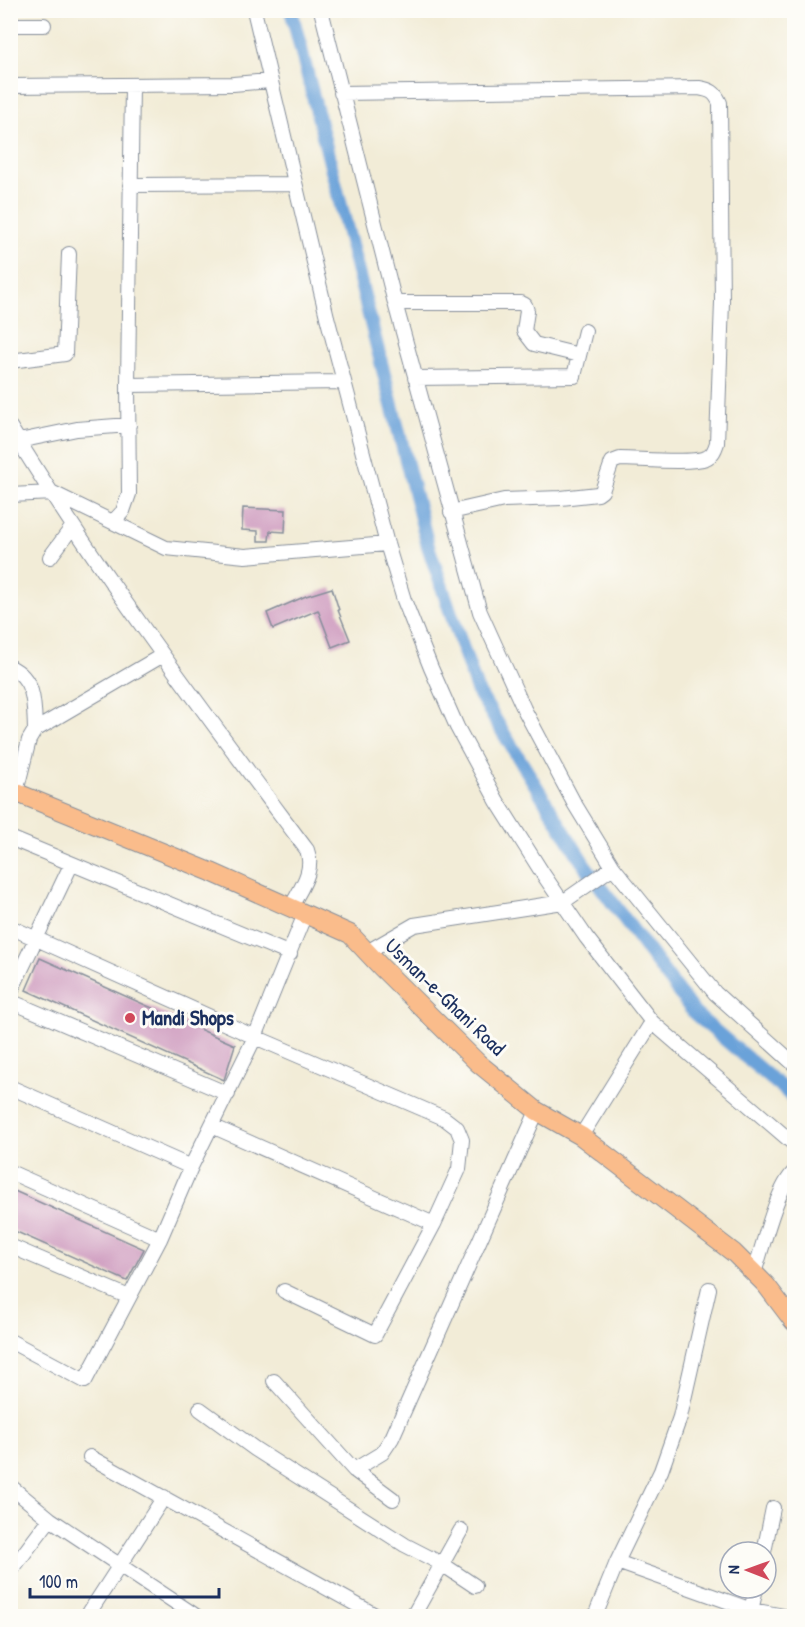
<svg xmlns="http://www.w3.org/2000/svg" width="805" height="1627" font-family="'Patrick Hand',sans-serif">
	<style>
		.lines { fill: none; stroke-linecap: round; stroke-linejoin: round }
		.canal { stroke: #6aa2d9; stroke-width: 14 }
		.building { fill: #d09fc1 }
		.minor-casing { stroke: #868e9a; stroke-width: 16 }
		.major-casing { stroke: #868e9a; stroke-width: 20 }
		.minor { stroke: #fff; stroke-width: 14 }
		.major { stroke: #fabc8b; stroke-width: 18 }
		.poi-dot { fill: #d1495b; stroke: #fdfcf7; stroke-width: 2 }
		.labels { text-anchor: middle; stroke-width: 6; stroke-linejoin: round; paint-order: stroke }
		.street-label { font-size: 21px; fill: #1b2f5e; stroke: #fdfcf7 }
		.poi-label { font-size: 21px; font-weight: bold; fill: #1b2f5e; stroke: #fdfcf7; text-anchor: start }
	</style>
	<rect width="100%" height="100%" fill="#fdfcf7"/>
	<filter id="ink" filterUnits="userSpaceOnUse"><feTurbulence type="fractalNoise" baseFrequency=".0167" numOctaves="2"/><feDisplacementMap in="SourceGraphic" scale="12" xChannelSelector="R" yChannelSelector="G"/><feConvolveMatrix kernelMatrix="1 2 1 2 8 2 1 2 1" color-interpolation-filters="sRGB"/></filter>
	<filter id="wash" filterUnits="userSpaceOnUse"><feTurbulence type="fractalNoise" baseFrequency=".008" numOctaves="4" result="noise"/><feDisplacementMap in="SourceGraphic" scale="24" xChannelSelector="R" yChannelSelector="G"/><feGaussianBlur stdDeviation="1.35" result="paint"/><feColorMatrix in="noise" values="0 0 0 0 0 0 0 0 0 0 0 0 0 0 0 0 0 1.4 0 .05"/><feComposite in="paint" operator="in"/></filter>
	<g filter="url(#wash)">
		<rect width="100%" height="100%" fill="#f2ecd7"/>
		<g class="lines">
			<path class="canal" d="M291,10L428,546L477,690L584,864L694,1013L794,1098"/>
		</g>
		<g id="blocks">
			<path class="building" d="M243,508L286,510L285,532L270,531L269,541H258V531L242,530Z
				M332,588L339,610H338L350,640L332,647L318,610L273,629L267,613L306,596Z
				M40,958L235,1045L224,1080L26,990Z
				M10,1189L144,1249L127,1281L10,1229Z"/>
		</g>
	</g>
	<g filter="url(#ink)">
		<use href="#blocks" fill-opacity="0" stroke="#868e9a" stroke-width="1.5"/>
		<g class="lines">
			<g class="minor-casing">
				<path id="minor" d="M254,10L327,317L387,544L404,600L431,668L457,727L497,801L543,874L586,937L652,1022L794,1144
					M321,10L395,303L480,612L524,709L574,803L613,867L715,993L794,1064
					M10,25H44
					M10,86L233,84L270,81
					M341,93L699,88C711,90 715,92 720,103L722,302L717,443C715,449 713,455 706,458C691,464 639,459 620,459L612,462L602,491L598,494L561,498L504,500L451,512
					M130,185L295,184
					M395,303H521L525,305L527,311L524,331L534,344L579,355
					M10,361L65,354L69,254
					M415,378L574,376L585,331
					M128,385L344,382
					M10,427C100,575 204,712 307,850C315,871 300,889 291,907
					M19,441L77,429L129,425
					M10,495L53,493L166,548L245,556L387,544
					M114,521L123,511L129,494L128,385L132,85
					M50,557L73,526
					M10,667C36,679 34,706 35,730
					M16,792L29,740L35,730L163,655
					M10,838L290,954
					M10,927L255,1037L444,1118L457,1128L462,1140L459,1169L434,1224L375,1335L284,1291
					M367,952L414,925L563,902L613,867
					M10,993L71,865
					M10,1001L228,1094
					M10,1087L191,1167
					M212,1126L434,1224
					M581,1136L652,1022
					M10,1172L160,1239
					M10,1246L129,1297
					M754,1273C763,1247 776,1189 794,1172
					M10,1341L85,1381L160,1239L191,1167L255,1037L305,914
					M274,1381L354,1470L393,1499
					M200,1409L255,1449L405,1545L442,1564L475,1586
					M90,1457L377,1616
					M354,1470L382,1453L392,1438L537,1111
					M10,1486L50,1519L196,1616
					M764,1552L773,1508
					M617,1562L752,1610L784,1616
					M10,1572L50,1519
					M87,1616L164,1497
					M413,1616L461,1530
					M595,1616L617,1562L661,1471L680,1417L709,1289
					M750,1616L756,1588"/>
			</g>
			<g class="major-casing">
				<path id="major" d="M10,790L211,872L350,934L381,967L478,1063L537,1111L581,1136L734,1253L766,1285L794,1322"/>
			</g>
			<use href="#minor" class="minor"/>
			<use href="#major" class="major"/>
		</g>
	</g>
	<circle class="poi-dot" cx="130" cy="1018" r="6"/>
	<g class="labels">
		<g class="street-label">
			<text transform="translate(445 997) rotate(44)" y="7">Usman-e-Ghani Road</text>
		</g>
		<g class="poi-label">
			<text x="142" y="1025">Mandi Shops</text>
		</g>
	</g>
	<rect width="805" height="1627" fill="none" stroke="#fdfcf7" stroke-width="36"/>
	<g transform="translate(748 1570) rotate(271)"><circle r="28" fill="#fdfcf7" stroke="#a3aaba" stroke-width="1.5"/>
	<path d="M0-4.5L10 22L0 15L-10 22Z" fill="#d1495b"/>
	<text y="-9" font-size="16" font-weight="bold" text-anchor="middle" fill="#1b2f5e">N</text>
	</g>
	<path d="M30 1588v9h189v-9" fill="none" stroke="#1b2f5e" stroke-width="3"/>
	<text x="39" y="1588" font-size="18" fill="#1b2f5e" stroke="#fdfcf7" stroke-width="4.5" paint-order="stroke">100 m</text>
</svg>
